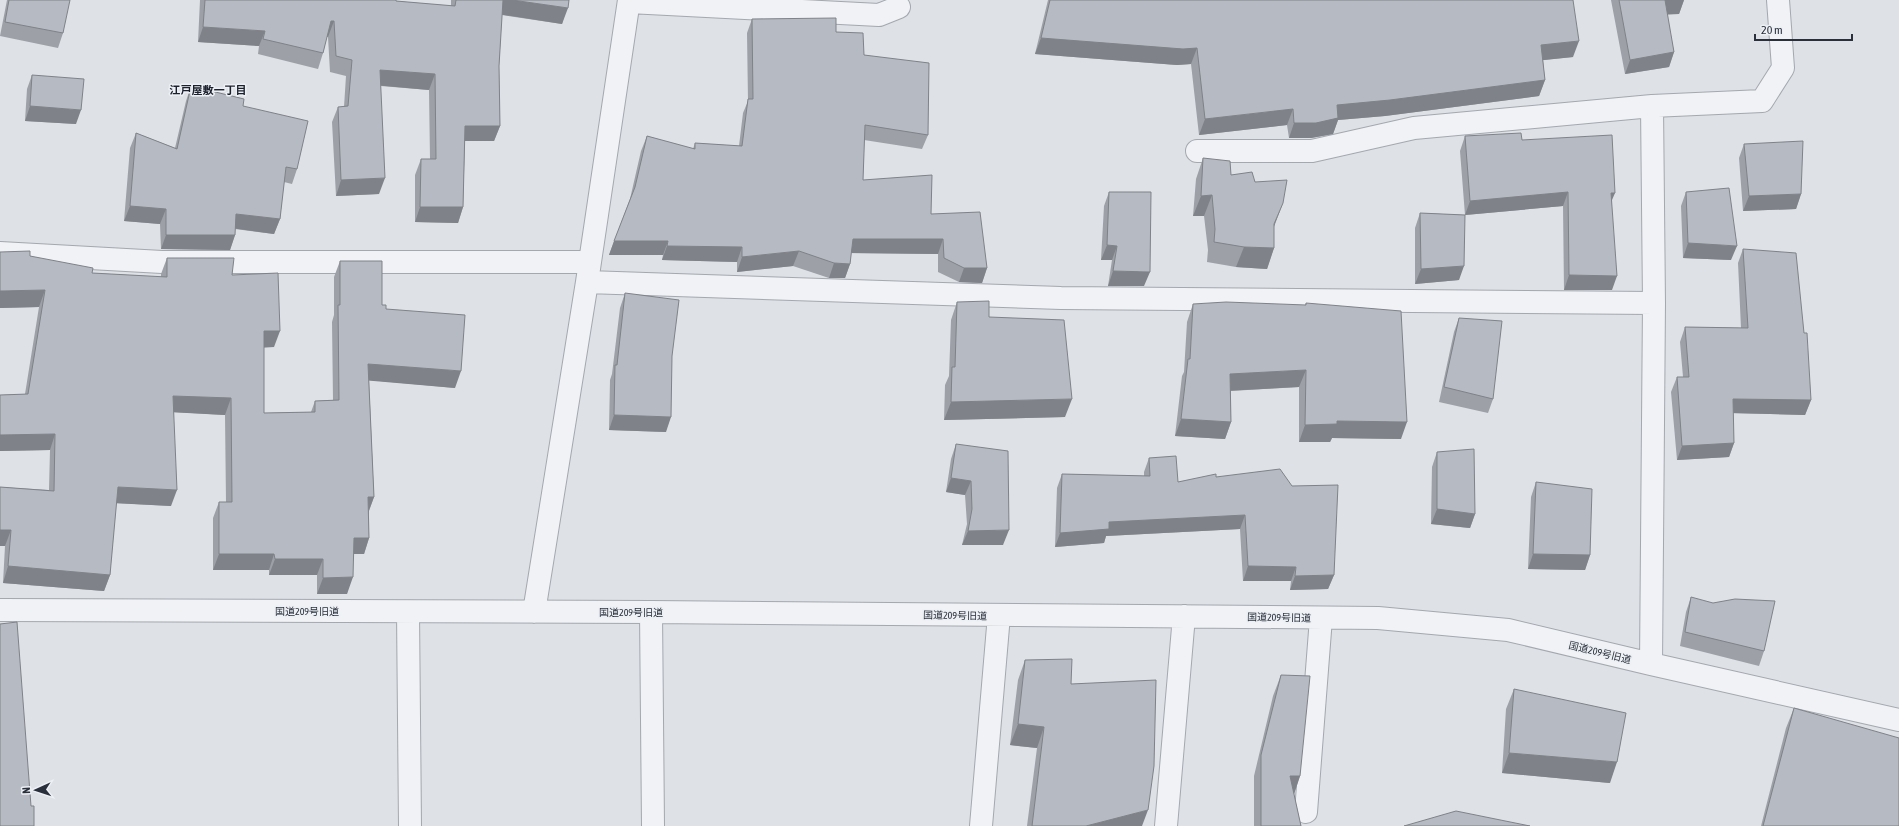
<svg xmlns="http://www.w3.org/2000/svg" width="1899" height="826" font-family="'Asap Condensed','Noto Sans JP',sans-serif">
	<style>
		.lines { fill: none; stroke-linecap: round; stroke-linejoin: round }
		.minor-casing { stroke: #a4a8af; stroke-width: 24 }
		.minor { stroke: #f0f2f5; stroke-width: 22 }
		.wall { fill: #9da0a7 }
		.shaded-wall { fill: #7f8288 }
		.building { fill: #b6bac2; stroke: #7f8288 }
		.labels { text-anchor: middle; stroke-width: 3; stroke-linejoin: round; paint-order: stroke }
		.street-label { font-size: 10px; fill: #292f3b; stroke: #edf0f4 }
		.neighbourhood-label { font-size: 11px; font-weight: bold; fill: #1b202c; stroke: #edf0f4 }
	</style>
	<rect width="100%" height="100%" fill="#dee1e6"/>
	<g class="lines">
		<g class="minor-casing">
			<path id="minor" d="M629,2L879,15L899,7
				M1197,151H1312L1414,128L1652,106
				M0,253L162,262H589
				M587,282L1061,298L1654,303
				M0,610L651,612L1378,618L1508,630L1651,664L1899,720
				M408,612L410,826
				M534,612L587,282L629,0
				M651,612L653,826
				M1651,664L1654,303L1652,106L1762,101L1783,68L1778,0
				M1306,812L1321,618
				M981,826L999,615
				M1166,826L1184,616"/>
		</g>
		<use href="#minor" class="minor"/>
	</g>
	<path class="wall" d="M7,0H68L63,33L58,48L0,36Z
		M200,0H396V1L451,6V0H569L562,24L502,15L499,66L500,126L494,141H465L463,207L458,223L415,222V175L421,159H430L429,90L381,86L379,194L336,196L332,122L338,107H344L346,76L330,72L328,37L327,36L323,53L318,69L258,54L259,46L198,42Z
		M1048,0H1573V57L1543,60L1545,80L1539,96L1385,116L1338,120L1333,134L1311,138H1289L1287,125L1199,135L1191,64L1177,65L1035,54Z
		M1611,0H1684L1679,14H1667L1674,52L1669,67L1625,74Z
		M752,19L836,32L864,55L928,135L922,149L864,140L863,180L931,214L987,268L982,283L959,282L938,272V254L851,253L850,264L845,278H829L793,266L737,272V262L662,260L663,255H609L630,199L641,151L647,136L693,149L695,143L739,146L743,113L748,101L747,33Z
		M32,75L76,124L25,121L27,89Z
		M191,86L243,106L297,169L292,184L284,182L280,219L274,234L235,229V235L230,250L161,249L160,224L124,221L130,148L136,133L175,148L186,101Z
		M1465,136L1522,140L1612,201V290H1564L1563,206L1465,215L1459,280L1415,284V228L1420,213L1465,215L1460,151Z
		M1744,144L1801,194L1796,209L1743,211L1739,158Z
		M1203,158L1231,175L1255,182L1274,226V248L1267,269L1236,267L1207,262L1208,250L1204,216H1193L1196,179Z
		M1109,192L1144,286H1108L1112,260H1101L1104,206Z
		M1686,192L1731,260L1683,258L1681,206Z
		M1743,249L1811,400L1805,415L1733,413L1734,443L1729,457L1677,460L1671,392L1677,377H1683L1680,342L1685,327L1741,328L1738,263Z
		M30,256L92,273L161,277V274L167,258L232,275L274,347H264V413L311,412L315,401L333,400L332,322L334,315V277L340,261L386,309L455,388L369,380L374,497L369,511V538L364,554H354L347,594H317V575H269V570H213V518L219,502H226L225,415L174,412L171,506L116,503L110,575L104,591L3,583L5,546L0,487L49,490L50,450L0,451V395L25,394L39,307L0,308Z
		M625,293L666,432L609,430L610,380L612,374L620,308Z
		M957,302L989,317L1065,417L944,420L945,385L949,376L951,320Z
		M1306,303L1401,439L1332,438L1330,442H1299V387L1231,391V422L1225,439L1175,436L1182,376L1184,372L1187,322L1193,304L1305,305Z
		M1459,318L1493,399L1488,413L1439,402L1454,332Z
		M956,444L1003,545H962L967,524L965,495L946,492L951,459Z
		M1437,452L1475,514L1470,528L1431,524L1432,467Z
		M1149,458L1178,482L1216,477L1334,575L1328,589L1290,590L1291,581H1243L1240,529L1106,536L1104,543L1055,547L1057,488L1062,474L1144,476V472Z
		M1536,482L1590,555L1585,570L1528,569L1531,497Z
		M1691,597L1764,651L1759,666L1680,646L1686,612Z
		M1025,660L1071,684L1142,826H1027L1037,748L1010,745L1018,680Z
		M1281,675L1300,776L1294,794L1301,826H1254V776L1273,696Z
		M1514,689L1610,783L1502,773L1506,709Z
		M1794,708L1899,826H1761L1786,728Z"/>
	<path class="shaded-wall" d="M503,0H512L568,8L562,24L498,14Z
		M1665,0H1684L1679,14L1659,15Z
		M331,21H334L328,37L325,36Z
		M203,27L265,31L259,46L198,42Z
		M1041,38L1197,48L1191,64L1177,65L1035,54Z
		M1579,41L1573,57L1535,61L1541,45Z
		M1674,52L1669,67L1625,74L1630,60Z
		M380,70L435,74L429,90L374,85Z
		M1545,80L1539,96L1385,116L1338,120L1333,134L1311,138H1289L1294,123L1337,105Z
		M30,106L81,110L76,124L25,121Z
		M1293,109L1287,125L1199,135L1205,119Z
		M465,126H500L494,141H459Z
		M385,178L379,194L336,196L341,180Z
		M1568,192L1563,206L1465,215L1470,201Z
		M1611,193H1615L1609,207Z
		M1801,194L1796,209L1743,211L1749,196Z
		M1212,195L1204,216H1193L1201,196Z
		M1283,203L1267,245L1274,224Z
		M130,206L166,209L160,224L124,221Z
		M420,207H463L458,223L415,222Z
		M236,214L280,219L274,234L231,228Z
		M166,235H235L230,250L161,249Z
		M853,239H943L938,254L848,253Z
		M614,241H668L663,255H609Z
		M1688,243L1737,246L1731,260L1683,258Z
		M1107,245L1117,246L1112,260H1101Z
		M667,246L742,247L737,262L662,260Z
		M1244,247L1274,248L1267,269L1236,267Z
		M799,251L793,266L737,272L742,257Z
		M834,263L850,264L845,278H829Z
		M1464,266L1459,280L1415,284L1421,269Z
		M964,268H987L982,283L959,282Z
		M1113,271L1150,272L1144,286H1108Z
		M1569,275L1617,276L1612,290H1564Z
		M45,290L39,307L0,308V291Z
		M264,331H280L274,347L258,348Z
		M368,364L461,371L455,388L362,380Z
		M1306,370L1299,387L1224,391L1230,374Z
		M173,396L231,398L225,415L168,412Z
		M1072,399L1065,417L944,420L951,402Z
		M1733,399L1811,400L1805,415L1728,413Z
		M614,415L671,417L666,432L609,430Z
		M1181,419L1231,422L1225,439L1175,436Z
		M1337,421L1407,422L1401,439L1332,438L1330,442H1299L1305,425Z
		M55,434L50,450L0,451V435Z
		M1734,443L1729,457L1677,460L1682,446Z
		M951,478L971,481L965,495L946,492Z
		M118,487L177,490L171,506L112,503Z
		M368,497H374L368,513Z
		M1437,509L1475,514L1470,528L1431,524Z
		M1245,515L1240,529L1106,536L1104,543L1055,547L1060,533L1109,522Z
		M0,530H11L5,546H0Z
		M1009,530L1003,545H962L968,531Z
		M354,538H369L364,554H348Z
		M219,554H274L269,570H213Z
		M1533,554L1590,555L1585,570L1528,569Z
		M275,559H323L317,575H269Z
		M8,566L110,575L104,591L3,583Z
		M1248,566L1296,567L1291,581H1243Z
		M1334,575L1328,589L1290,590L1295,576Z
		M353,577L347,594H317L323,578Z
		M1018,724L1044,727L1037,748L1010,745Z
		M1509,753L1617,762L1610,783L1502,773Z
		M1290,776H1300L1293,797Z
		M1148,810L1142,826H1086Z"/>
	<path class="building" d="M9,0H70L63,33L5,22Z
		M205,0H396V1L455,6L456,0H503L499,66L500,126H465L463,207H420L421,159H436L435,74L380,70L385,178L341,180L338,107L348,106L352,60L336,56L334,21H331L323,53L263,39L265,31L203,27Z
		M512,0H569L568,8Z
		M1050,0H1573L1579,41L1541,45L1545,80L1390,100L1337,105L1338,118L1316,123H1294L1293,109L1205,119L1197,48L1183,49L1041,38Z
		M1619,0H1670H1665L1674,52L1630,60Z
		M836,18V32L863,33L864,55L929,63L928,135L865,125L863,180L932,175L931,214L980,212L987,268H964L944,258L943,239H853L850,264L834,263L799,251L742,257V247L667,246L668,241H614L635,187L647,136L695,149V143L742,146L748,99H753L752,19Z
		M32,75L84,79L81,110L30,106Z
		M191,86L244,99L243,106L308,121L297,169L286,167L280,219L236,214L235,235H166V209L130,206L136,133L177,149Z
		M1521,133L1522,140L1612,135L1615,193H1611L1617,276L1569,275L1568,192L1470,201L1465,136Z
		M1803,141L1801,194L1749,196L1744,144Z
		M1203,158L1230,161L1231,175L1252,172L1255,182L1287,180L1283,203L1274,224V248L1244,247L1214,242L1215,229L1212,195L1201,196Z
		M1729,188L1737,246L1688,243L1686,192Z
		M1109,192H1151L1150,272L1113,271L1117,246L1107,245Z
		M1420,213L1465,215L1464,266L1421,269Z
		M1743,249L1796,253L1804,333H1807L1811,400L1733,399L1734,443L1682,446L1677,377H1689L1685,327L1748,328Z
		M30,251V256L93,268L92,273L167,277V258H234L232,275L278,273L280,331H264V413L315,412V401L339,400L338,305H340V261H382V305H386V309L465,315L461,371L368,364L374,497H368L369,538H354L353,577L323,578V559H275L274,554H219V502H232L231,398L173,396L177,490L118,487L110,575L8,566L11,530H0V487L54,491L55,434L0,435V395L28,394L45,290L0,291V252Z
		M625,293L679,300L672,356L671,417L614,415L615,365H617Z
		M989,301V317L1064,320L1072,399L951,402L952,367H955L957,302Z
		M1226,302L1306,305V303L1401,311L1407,422L1337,421V424L1305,425L1306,370L1230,374L1231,422L1181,419L1188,359H1190L1193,304Z
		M1459,318L1502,321L1493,399L1444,387Z
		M956,444L1008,451L1009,530L968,531L972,509L971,481L951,478Z
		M1474,449L1475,514L1437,509V452Z
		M1176,456L1178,482L1216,474V477L1280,469L1292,486L1338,485L1334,575L1295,576L1296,567L1248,566L1245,515L1109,522V529L1060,533L1062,474L1150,476L1149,458Z
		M1536,482L1592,489L1590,555L1533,554Z
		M1691,597L1713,603L1735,599L1775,601L1764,651L1685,632Z
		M17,622L31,806H34V826H0V624Z
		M1072,659L1071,684L1156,680L1154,766L1148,810L1086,826H1032L1044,727L1018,724L1025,660Z
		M1281,675L1310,676L1300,776H1290L1301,826H1261V755Z
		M1514,689L1626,713L1617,762L1509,753Z
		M1794,708L1899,738V826H1763Z
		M1456,811L1530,826H1404Z"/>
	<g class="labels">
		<g class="street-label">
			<text x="307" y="615">国道209号旧道</text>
			<text x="631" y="616">国道209号旧道</text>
			<text transform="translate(955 615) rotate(1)" y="4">国道209号旧道</text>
			<text transform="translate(1279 617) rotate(1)" y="4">国道209号旧道</text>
			<text transform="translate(1600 652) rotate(14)" y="4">国道209号旧道</text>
		</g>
		<g class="neighbourhood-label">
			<text x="208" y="94">江戸屋敷一丁目</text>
		</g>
	</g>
	<g transform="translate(36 790) rotate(267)" stroke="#edf0f4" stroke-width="3" paint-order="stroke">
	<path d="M0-3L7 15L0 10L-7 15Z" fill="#292f3b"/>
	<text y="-6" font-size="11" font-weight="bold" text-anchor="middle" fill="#292f3b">N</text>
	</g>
	<path d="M1755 34v6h97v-6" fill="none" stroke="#292f3b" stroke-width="2"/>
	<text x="1761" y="34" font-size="12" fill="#292f3b" stroke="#edf0f4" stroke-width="3" paint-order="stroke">20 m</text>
</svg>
